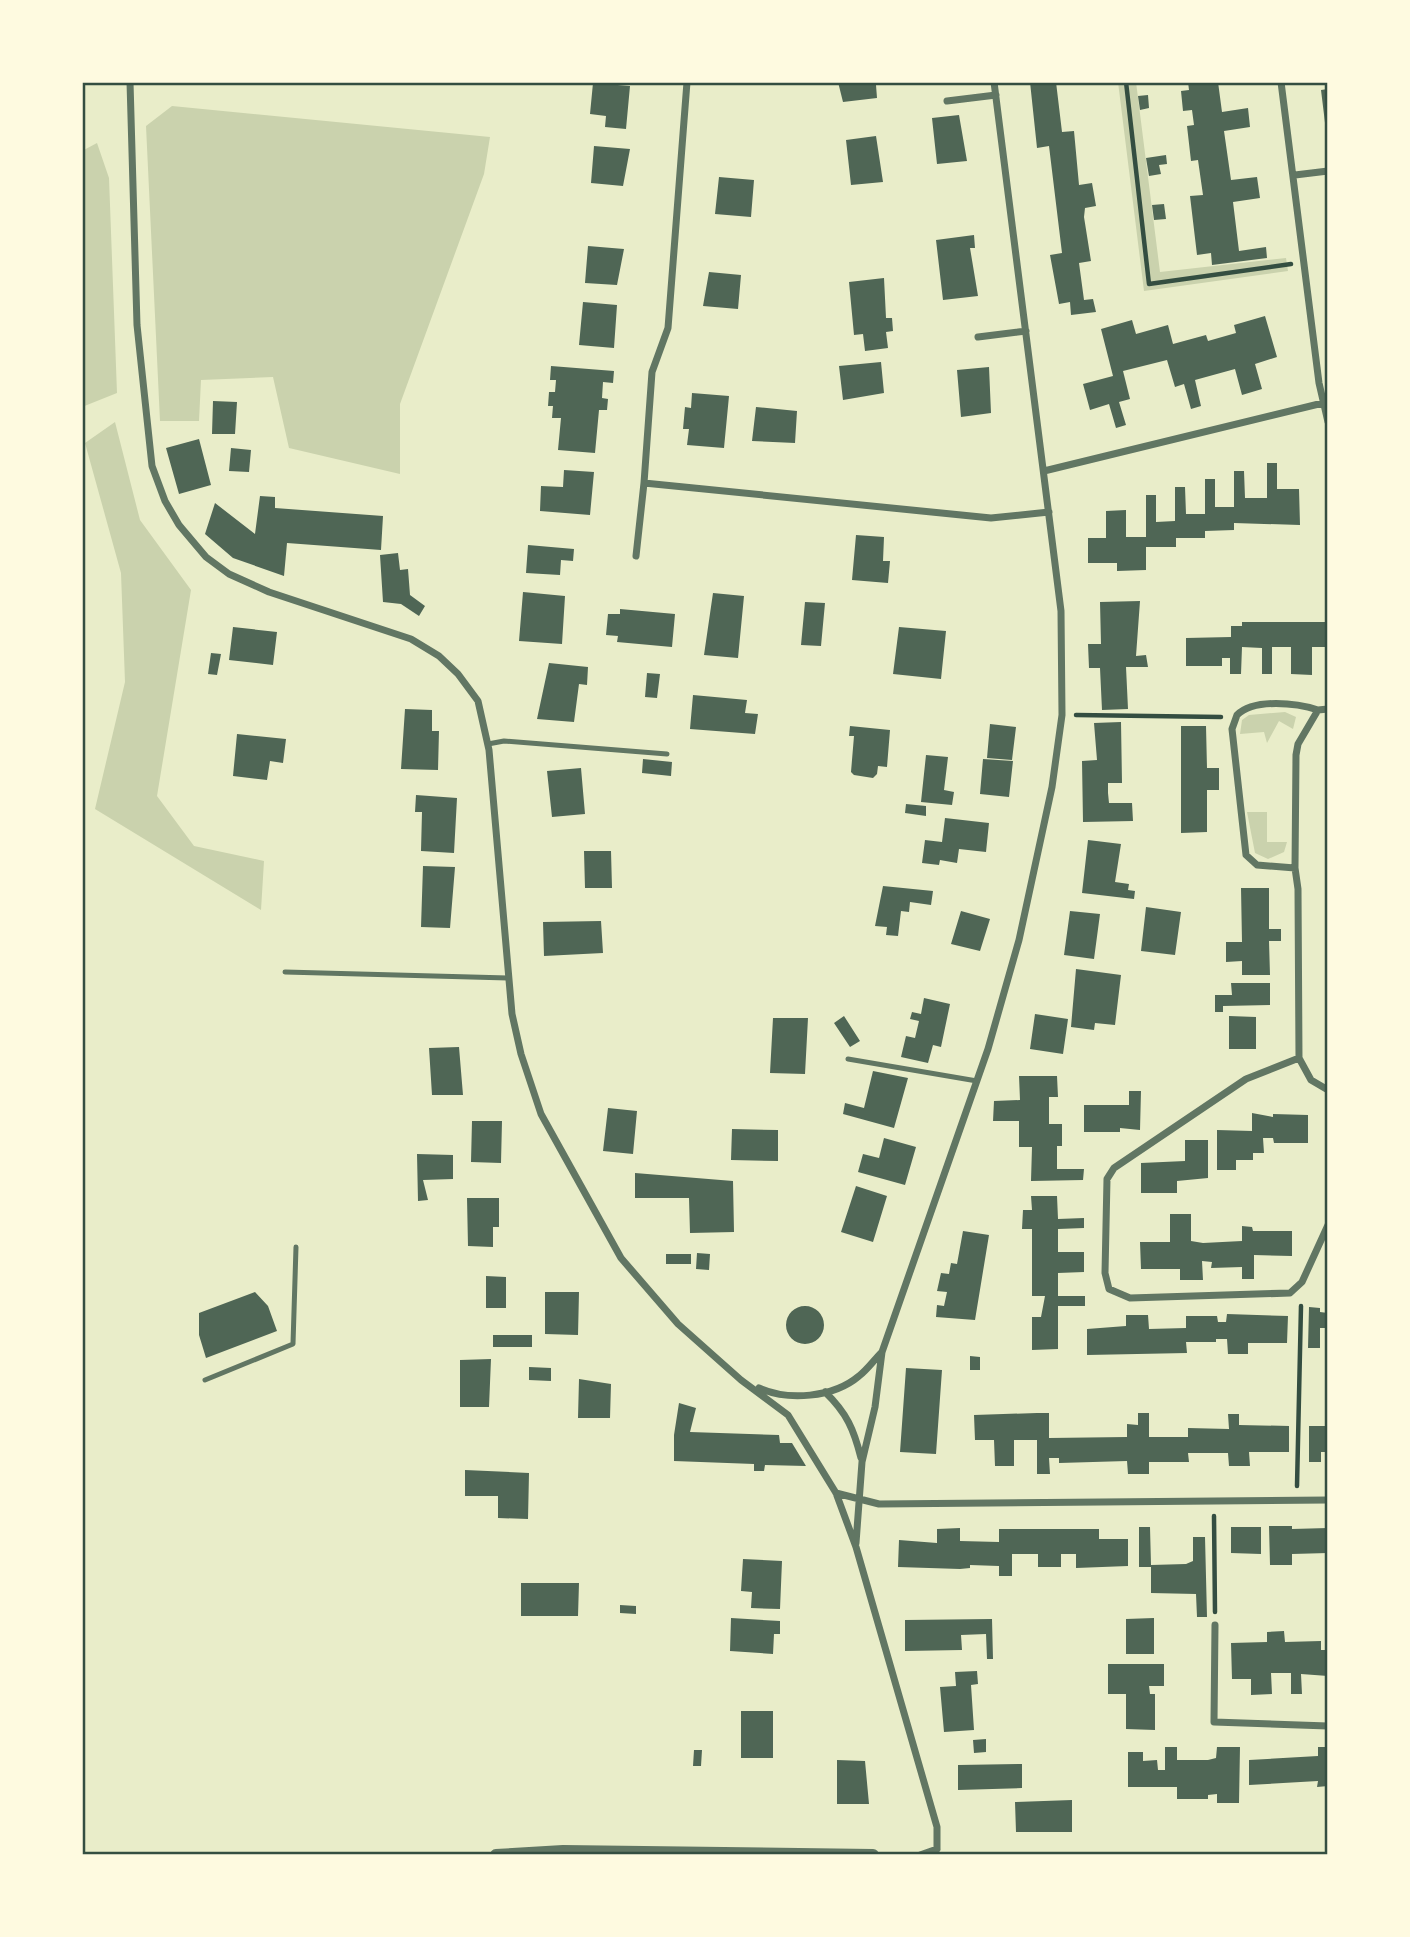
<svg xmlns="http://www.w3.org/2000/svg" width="1410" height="1937" font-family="'Open Sans',sans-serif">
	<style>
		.green { fill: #cad2ad }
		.building { fill: #4f6655 }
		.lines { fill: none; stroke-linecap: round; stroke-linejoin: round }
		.path { stroke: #344e41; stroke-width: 4.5 }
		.service { stroke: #617663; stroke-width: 5 }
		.minor { stroke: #617663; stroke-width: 7 }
		.tertiary { stroke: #617663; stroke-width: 12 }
		.neatline { fill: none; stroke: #344e41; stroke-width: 2.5 }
	</style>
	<rect width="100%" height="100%" fill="#e9edc9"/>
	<path class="green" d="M1118,82H1136L1160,272L1286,258L1288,271L1144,291Z
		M172,106L490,137L484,174L400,404V474L289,448L273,377L201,380L199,421H160L146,126Z
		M97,143L109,178L117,393L82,407V151Z
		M115,422L140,520L191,590L157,796L194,846L264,861L261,910L95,809L125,682L121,573L85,443Z
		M1285,712L1296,717L1293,729L1279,721L1267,743L1264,732L1240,734L1242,720L1249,715Z
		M1267,812V842H1287L1284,852L1268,859L1255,853L1247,812Z"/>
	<path class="building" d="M838,82H870L876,85L877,98L843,102Z
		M1030,82H1056L1062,132L1074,131L1079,185L1092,183L1096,206L1085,208L1084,217L1091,261L1079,263L1084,300L1093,299L1096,312L1071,315L1070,302L1059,304L1050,255L1062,253L1049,146L1037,148Z
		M1188,82H1218L1222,112L1248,108L1250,127L1224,131L1231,180L1257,177L1260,198L1233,202L1239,251L1266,247L1267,258L1212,265L1211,253L1197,255L1190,196L1203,195L1198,160L1191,161L1187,126L1194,125L1192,110L1183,111L1181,91L1189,90Z
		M593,83L630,86L626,129L605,127L606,116L590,114Z
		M1328,89V131H1326L1321,90Z
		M1148,95L1149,108L1140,110L1138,96Z
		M959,115L967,161L937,164L932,118Z
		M876,136L883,182L851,185L846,140Z
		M594,146L630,149L623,186L591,183Z
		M1166,155L1167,164L1159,165L1161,174L1149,176L1146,158Z
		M719,177L754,180L751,217L715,214Z
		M1164,204L1166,219L1154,220L1152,205Z
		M974,235L975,248H970L978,296L943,300L936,240Z
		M588,246L624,249L617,285L585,283Z
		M709,272L741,275L738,309L703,306Z
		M884,278L886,318H892L893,331L886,332L888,348L865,351L863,334L854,335L849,282Z
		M583,302L617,305L614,348L579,345Z
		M1265,316L1277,357L1255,364L1262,389L1242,395L1235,369L1195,380L1201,406L1191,409L1184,384L1175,387L1167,360L1123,371L1130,399L1119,402L1126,425L1116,428L1109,404L1090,410L1083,384L1113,376L1101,329L1132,320L1136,334L1168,325L1173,344L1206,335L1208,341L1236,333L1234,325Z
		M881,362L884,393L843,400L839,366Z
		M551,366L614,371L613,383L603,382L602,398L608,399L607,410H599L595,453L558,450L561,418H552L553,406H548L549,392H555L556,380H550Z
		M989,367L991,413L961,417L957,370Z
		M692,393L729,396L724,448L687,445L689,429H683L685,407L691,408Z
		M213,401L237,402L235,434H212Z
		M756,407L797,411L795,443L752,441Z
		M199,439L211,485L179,494L166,448Z
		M231,448L251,450L249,472L229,471Z
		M1267,463H1277V489H1299L1300,525L1234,523V530L1205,531V538H1176V547H1146V570L1117,571V563H1088V538H1106V511L1126,510V537H1146V495H1156V522L1175,521V487H1185L1186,514H1205V479H1215V507H1234V471H1244L1245,498H1267Z
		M564,470L594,472L590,515L540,511L541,486L563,487Z
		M260,496L275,497V508L383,516L381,550L287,543L284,576L233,558L205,534L215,503L255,534Z
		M856,535L884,537L883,561H890L888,583L852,580Z
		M528,545L574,549L573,561L561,560L560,575L526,573Z
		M398,553L400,570L408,569L410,595L425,606L419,616L401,604L383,602L380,555Z
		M523,592L565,596L562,644L519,641Z
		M713,593L744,596L738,658L704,655Z
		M1140,601L1136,656L1146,655L1148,667H1126L1128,709L1102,710L1100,668H1089L1088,644H1101L1100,602Z
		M805,602L825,603L821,646L801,645Z
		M620,609L675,614L672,647L617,642L618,636L606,635L608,614H620Z
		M1242,622H1328V647H1312V675L1291,674V647H1272V674H1262V648L1242,647L1241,674H1230V658H1222V666H1186V638L1231,637V626H1242Z
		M233,627L277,632L273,665L229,660Z
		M899,627L946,631L941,679L893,674Z
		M211,653L221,654L217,675L208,674Z
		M549,663L588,667L587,685L579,684L574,722L537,719Z
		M647,673L660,674L657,698L645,697Z
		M693,695L747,700L745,713L758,714L755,734L690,729Z
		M405,709L432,710V731H439L438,770L401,769Z
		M1121,722L1122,783H1108V793L1109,803H1132L1133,821L1083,822L1082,761L1097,760L1094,723Z
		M990,724L1016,727L1012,760L987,758Z
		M850,726L890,730L887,767L878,766L877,774L873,778L854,775L851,772L854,736H849Z
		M1181,726H1206L1207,768H1219V790H1207V832L1181,833Z
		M237,734L286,739L283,763L270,761L267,780L233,776Z
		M926,755L948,757L944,790L954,792L952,805L921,802Z
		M643,759L672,762L671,776L642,773Z
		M983,759L1013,761L1009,797L980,794Z
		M581,768L585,814L552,817L547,771Z
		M416,795L457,798L454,853L421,851L422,812H415Z
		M906,804L926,806V816L905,813Z
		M945,818L989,823L986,852L959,849L957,863L940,860L939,865L922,863L925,840L942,842Z
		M1088,840L1121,844L1115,882L1129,884L1128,890L1135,891L1134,899L1082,893Z
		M584,851H611L612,888H585Z
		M423,866L455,867L450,928L421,927Z
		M883,886L933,891L931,905L910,902L909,912L901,911L898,936L886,935L887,927L875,926Z
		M1241,888H1269V929H1281V941H1269L1270,975H1242V961L1226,962V942H1242Z
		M1146,907L1181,912L1175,955L1141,951Z
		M961,911L990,919L980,951L951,944Z
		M1070,911L1100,914L1094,959L1064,955Z
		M601,921L603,953L544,956L543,922Z
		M1076,969L1121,975L1115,1025L1095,1023L1094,1030L1071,1027Z
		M1231,983H1270V1005L1223,1006V1012H1215V995H1232Z
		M924,998L950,1004L941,1047L933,1045L928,1063L901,1057L906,1036L915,1038L919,1021L910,1019L912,1012L921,1014Z
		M1035,1014L1068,1019L1063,1054L1030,1049Z
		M844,1016L860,1041L850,1047L834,1023Z
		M1229,1016L1256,1017V1049H1229Z
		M773,1018H808L805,1074L770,1073Z
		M459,1047L463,1095H432L429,1048Z
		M873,1071L908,1078L894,1128L843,1114L845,1103L864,1108Z
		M1019,1076H1057L1058,1097H1049V1124H1062V1146H1057V1169H1084L1083,1180L1031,1181L1032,1147H1019V1121H993L994,1101L1020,1100Z
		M1129,1091H1141L1140,1130L1120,1128V1132H1084V1105H1129Z
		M608,1108L637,1111L633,1154L603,1151Z
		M1252,1113L1273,1117V1114L1308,1115V1143H1274L1273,1138H1263L1264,1153H1253V1160H1236V1170H1217V1130L1252,1131Z
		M472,1121H502L501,1163L471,1162Z
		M732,1129L778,1130V1161L731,1160Z
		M884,1138L916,1147L905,1185L858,1172L863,1154L879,1158Z
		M1185,1140H1208V1178L1177,1181V1193H1141V1163L1185,1161Z
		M417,1154L453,1155V1179L423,1180L428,1200L418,1201Z
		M635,1173L733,1181L734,1232L690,1233L689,1198H635Z
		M856,1186L887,1196L873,1242L841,1232Z
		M1031,1196H1057L1058,1219L1084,1218V1228L1058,1229V1252H1084V1272L1058,1273V1296H1085V1306H1058V1349L1032,1350V1317H1041L1045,1296H1032V1229H1022L1023,1210H1032Z
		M467,1198H499V1227H493V1247L468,1246Z
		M1170,1214H1191V1241L1203,1243L1242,1241V1226L1252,1227L1253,1231H1292V1256L1254,1255V1279H1242V1267L1211,1268L1212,1262L1202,1261L1203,1280H1180V1269H1141L1140,1242H1170Z
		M963,1231L989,1235L975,1320L936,1317L937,1305L944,1306L947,1292L937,1291L941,1273L949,1274L951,1263L957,1264Z
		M697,1253L710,1254L709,1270L696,1269Z
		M666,1254H691V1264H666Z
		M486,1276L506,1277V1308H486Z
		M255,1292L268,1306L277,1331L206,1358L199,1335V1313Z
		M545,1292H579L578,1335L545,1334Z
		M786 1325a19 19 0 1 1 38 0a19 19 0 1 1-38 0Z
		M1309,1307L1320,1308V1312L1328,1313V1328H1320V1348H1308Z
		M1227,1314L1288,1316L1287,1343H1248V1354H1228L1227,1339H1216V1342H1186L1187,1353L1087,1355V1329L1126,1326V1315H1148L1149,1329L1186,1328V1316H1217L1218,1322H1226Z
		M493,1335H532V1347H493Z
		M970,1356L980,1357V1370H970Z
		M491,1359L489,1407H460V1360Z
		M529,1367L551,1368V1381L529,1380Z
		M906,1368L942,1370L936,1454L900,1452Z
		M579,1379L611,1384L610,1418H578Z
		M679,1403L696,1408L690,1432L779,1435L780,1443H792L806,1466L765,1465L764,1471H754V1464L674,1461V1435Z
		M1037,1413H1049V1438L1127,1437V1424L1138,1425V1413H1149V1437H1188V1428L1229,1429L1228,1414H1239V1425L1289,1426V1452H1249L1250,1466H1229L1228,1453H1188L1189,1462H1149V1474H1128L1127,1461L1059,1463V1458H1049L1050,1474H1037V1440H1014V1466H995L994,1440H975L974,1415Z
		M1309,1426H1328V1452H1321V1462H1309Z
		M465,1470L529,1473L528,1519L498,1518V1496H465Z
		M1269,1526H1292V1529L1328,1528V1553L1292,1554V1565H1270Z
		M1139,1527H1150L1151,1565L1186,1564L1193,1561V1537H1205L1207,1617H1197L1196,1594L1151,1593V1567H1139Z
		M1231,1527H1261V1554L1231,1553Z
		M960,1528V1541L999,1542V1529H1099V1539H1128V1566L1076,1568V1554H1061V1567H1038V1554H1012V1576H999V1566L970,1565V1568L960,1569L898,1567L899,1540L937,1543V1529Z
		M743,1559L782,1561L780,1609L751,1608L752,1592L741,1591Z
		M521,1583H579L578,1616H521Z
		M620,1605L636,1606V1614L620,1613Z
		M731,1618L780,1621V1634H774L773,1654L730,1651Z
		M1154,1618V1654H1126V1619Z
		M992,1619L993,1659H987L986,1634L961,1635L962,1650L905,1651V1620Z
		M1284,1631L1285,1642L1321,1641V1650H1328V1676L1301,1674L1302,1694H1291V1673H1271L1272,1694L1251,1695V1679H1232L1231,1643L1267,1642V1632Z
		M1108,1664H1164V1686H1149L1150,1694H1155V1730L1126,1729V1694H1108Z
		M977,1671L978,1684L971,1685L974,1730L944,1732L940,1687L956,1686L955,1672Z
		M741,1711H773V1758H741Z
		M986,1739V1752L974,1753L973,1740Z
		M1165,1747H1177V1760H1208L1216,1758L1217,1747H1240L1239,1803H1217V1794L1208,1795V1799H1177V1787H1128V1752H1143V1761L1157,1760L1158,1770H1165Z
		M1318,1747H1328V1786L1317,1787L1318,1781L1249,1785V1760L1318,1756Z
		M694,1750H702L701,1766H693Z
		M837,1760L865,1761L869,1804H837Z
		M1022,1764V1788L958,1790V1765Z
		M1072,1800V1832H1016L1015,1802Z"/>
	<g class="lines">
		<path class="path" d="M1126,82L1149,284L1291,264
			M1076,715L1221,717
			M1297,1486L1301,1306
			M1214,1516L1215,1612"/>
		<path class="service" d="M488,744L504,741L667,754
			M285,972L508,978
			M848,1059L977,1081
			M205,1380L293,1344L296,1247"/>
		<path class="minor" d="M130,82L137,325L152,466L165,501L179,525L206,557L229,574L269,592L411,639L439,656L458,674L478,701L489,750L512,1014L521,1054L541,1114L621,1258L678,1324L741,1380L788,1415L836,1493L856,1547L937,1827V1849
			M687,82L668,328L652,372L644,483L991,518L1049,512
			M1281,82L1319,383L1328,422
			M947,101L996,95
			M1295,175L1328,171
			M978,337L1026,331
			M1044,471L1327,402
			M636,556L644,483
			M1328,709L1318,710L1298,744L1296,755L1295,868L1298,889L1299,1058L1311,1080L1328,1090
			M1295,868L1257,865L1246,855L1232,729L1237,715C1254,698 1297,703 1318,710
			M1299,1058L1246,1079L1114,1168L1107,1179L1105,1273L1109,1289L1130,1298L1290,1293L1302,1282L1328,1225
			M759,1388C788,1401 833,1398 859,1376C867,1370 874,1360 882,1352
			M825,1392C847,1413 854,1430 861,1458
			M836,1493L879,1504L1328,1500
			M856,1543L862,1462L875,1407L882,1352L988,1049L1019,940L1052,787L1062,715L1061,611L994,82
			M1215,1625L1214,1722L1328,1726
			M920,1855L937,1849"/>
		<path class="tertiary" d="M496,1855L563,1851L873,1855"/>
	</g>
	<rect width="1410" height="1937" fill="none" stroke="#fefae0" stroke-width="168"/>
	<rect x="84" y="84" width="1242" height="1769" class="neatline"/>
</svg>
